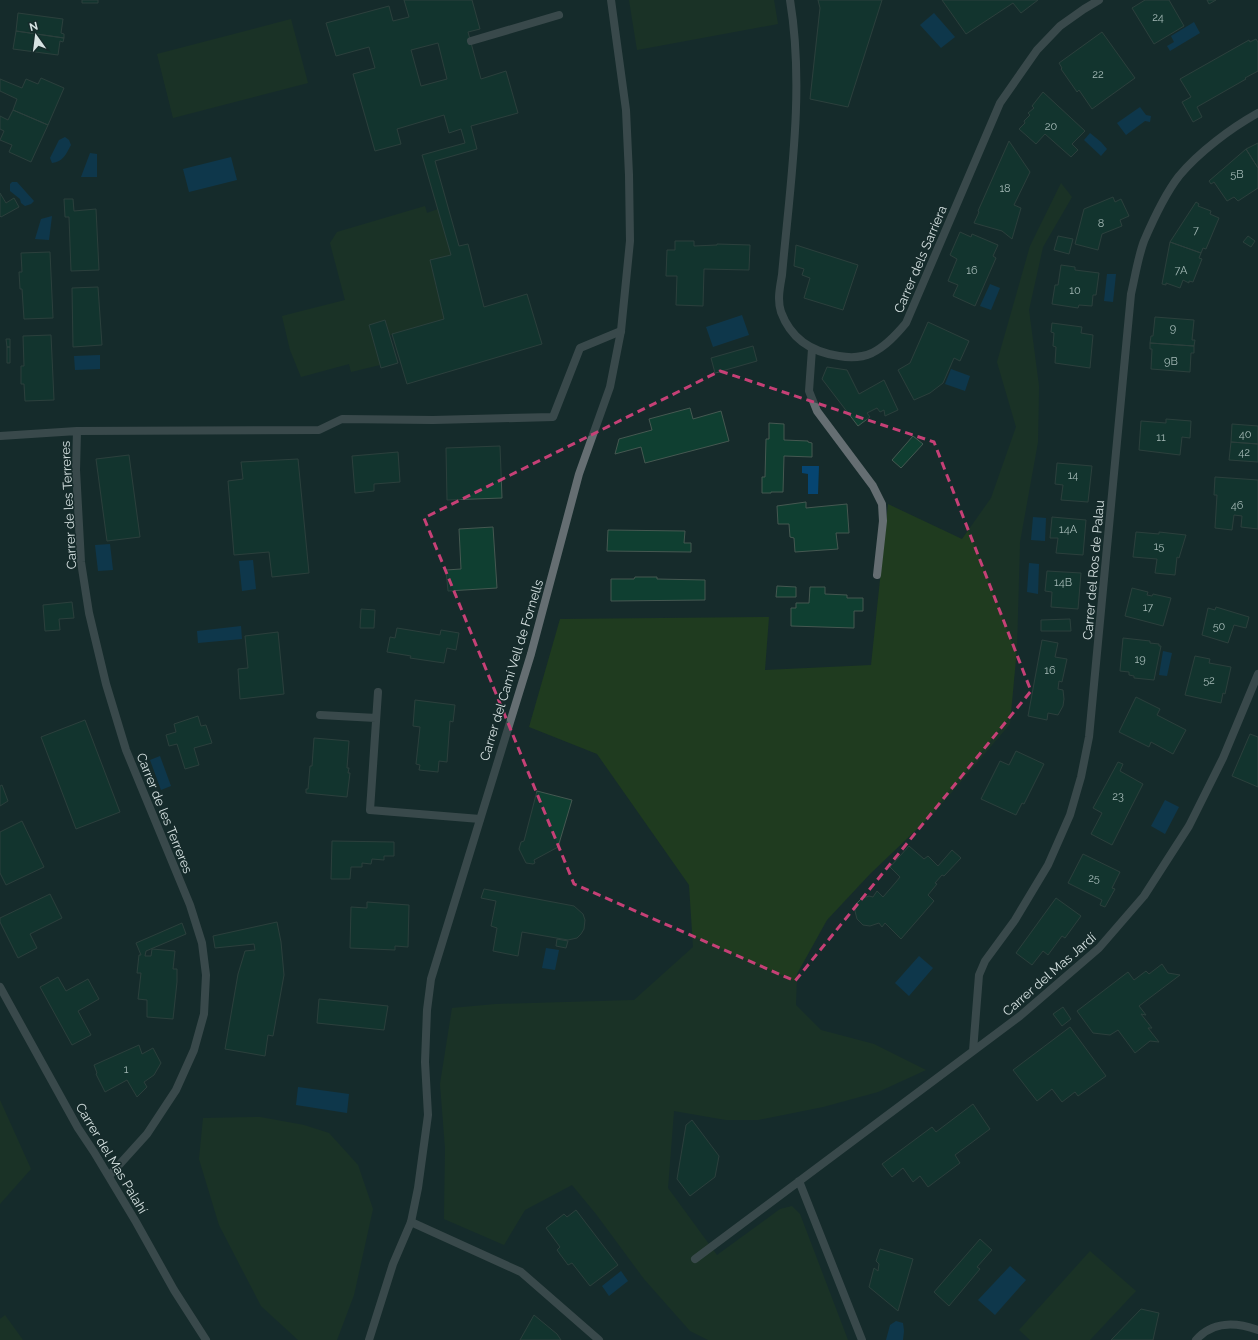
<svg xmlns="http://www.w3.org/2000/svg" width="1258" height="1340" font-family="Raleway,sans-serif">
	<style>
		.green { fill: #1f3b1f }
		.water { fill: #064571 }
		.building { fill: #0f3f31; stroke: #455851; fill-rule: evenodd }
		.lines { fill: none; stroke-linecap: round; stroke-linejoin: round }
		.pedestrian { stroke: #656e72; stroke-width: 8 }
		.minor { stroke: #656e72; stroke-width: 8 }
		.tertiary { stroke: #656e72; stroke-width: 8 }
		.marked { fill: none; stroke: #c64076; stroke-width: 3; stroke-dasharray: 8 5; stroke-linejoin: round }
		.labels { text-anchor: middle; stroke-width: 3; stroke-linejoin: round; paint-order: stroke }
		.number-label { font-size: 11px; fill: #a4b9b6 }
		.street-label { font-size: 13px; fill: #d6e2e2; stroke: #162b2b }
	</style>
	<rect width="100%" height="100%" fill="#162b2b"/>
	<path class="green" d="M629,0H774L778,24L637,50Z
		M291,19L308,83L173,118L157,54Z
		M1061,183L1072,197L1043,247L1029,310L1039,386L1038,442L1020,542L1017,648L1010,724L935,812L870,874L827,920L797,974L796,1005L821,1030L874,1044L926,1070L878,1092L823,1107L758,1120H726L674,1111L668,1188L717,1255L780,1209L792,1206L800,1214L848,1340H708L690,1331L644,1279L596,1214L572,1185L525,1210L504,1245L444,1219L445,1148L440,1084L452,1008L496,1004L634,1000L693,947L689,885L597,754L529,727L560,619L769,617L765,670L871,665L888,504L962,539L991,498L1016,427L997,362L1030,246Z
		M425,206L427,213L438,209L451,255L430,260L444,319L390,335L385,320L369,325L380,365L351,372L349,364L301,377L290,350L282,316L345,300L330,243L337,232Z
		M0,1100L31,1169L0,1204Z
		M260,1117L304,1125L329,1133L358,1165L373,1209L354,1295L337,1340H298L261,1306L219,1225L199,1159L203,1118Z
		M1090,1251L1136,1291L1090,1340H1030L1019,1330Z
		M5,1315L23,1340H0V1319Z"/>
	<path class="water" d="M934,13L955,37L941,48L920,25Z
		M1194,22L1200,33L1170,51L1167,46L1174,42L1171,36Z
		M1140,107L1146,115L1151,116L1150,122L1145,121L1126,135L1117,123Z
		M1090,133L1101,142L1107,149L1101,156L1084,140Z
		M65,137L69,140L71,145C66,154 63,162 52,163L50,158L59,140Z
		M90,153L97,154V177H81Z
		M231,157L237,180L189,192L183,169Z
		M12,182H17L34,201L31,204L25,206L21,203L20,199L10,191V184Z
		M52,216L49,240L35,239L41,219Z
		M1107,274H1116L1113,302L1104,301Z
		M990,284L1000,288L991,310L980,306Z
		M742,315L749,335L713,347L706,327Z
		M100,355V369L75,370L74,356Z
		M951,369L970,376L965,391L945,384Z
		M802,466H819L818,494H808V474L802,473Z
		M1033,517L1046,518L1045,541L1031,540Z
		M110,544L113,570L98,571L95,545Z
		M253,560L256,589L242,591L239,561Z
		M1029,563L1039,564L1038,594L1027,592Z
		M241,626L242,639L198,643L197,631Z
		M1163,651L1172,653L1167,676L1159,675Z
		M160,756L171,786L161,790L150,760Z
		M1165,800L1179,807L1165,834L1151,826Z
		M546,948L559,950L555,970L542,968Z
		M919,956L933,968L909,996L895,983Z
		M298,1087L349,1094L347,1113L296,1105Z
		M1010,1266L1026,1280L995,1315L978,1300Z
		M621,1271L628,1281L609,1296L602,1286Z
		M896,1321L903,1323L904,1331L903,1340H886L890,1325Z"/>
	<path class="building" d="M82,0H98V3H82Z
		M404,0H472L480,29L468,32L481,79L506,71L518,113L471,126L477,149L435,161L459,246L468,244L484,307L527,294L542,344L407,384L392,334L444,319L430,260L451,255L422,155L465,143L461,129L449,133L444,115L397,129L401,144L375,151L353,74L375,68L369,47L336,56L326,23L389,6L393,21L409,17ZM438,43L447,79L421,86L411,50Z
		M818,0H882L848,107L810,99L820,8Z
		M942,0H1038L1021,13L1013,3L966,34Z
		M1145,0H1169L1184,26L1154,44L1132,8Z
		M1207,0H1216L1209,4Z
		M18,13L63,19L61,33L64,34V38L16,31Z
		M16,31L64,38L63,42L60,41L58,55L13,49Z
		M1102,32L1135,78L1092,109L1079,90L1077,92L1061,69L1062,68L1059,63Z
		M1256,39L1258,42V71L1245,78L1246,79L1197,107L1202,117L1193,122L1182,102L1191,97L1180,79L1249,40L1250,42Z
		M41,78L64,88L48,125L13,110L17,99L0,91V79L22,88L26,79L38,84Z
		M1043,92L1085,131L1072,144L1078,150L1071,157L1045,134L1036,144L1019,129L1025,123L1024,121L1030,115L1028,113L1034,108L1032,106Z
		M13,110L48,125L31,162L9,152L12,145L0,140L4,131L0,129V116L8,120Z
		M1009,141L1030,172L1014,205L1021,208L1012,239L1002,231L974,223L979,212L978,211Z
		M1258,143V168L1246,149Z
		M1246,149L1258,168V188L1238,201L1234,197L1227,201L1214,182L1211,184L1209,181Z
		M0,193L6,203L14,198L19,207L1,217L0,216Z
		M1113,197L1115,202L1121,199L1129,216L1120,220L1122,226L1102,234L1098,250L1075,244L1084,209Z
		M64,199H73L74,211L96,209L99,270L71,271L69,217H65Z
		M1196,202L1199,204L1198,206L1211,211L1210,214L1219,218L1206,249L1203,248L1201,253L1170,242Z
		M960,232L971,237L972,234L998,245L993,256L996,258L975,306L953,296L958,285L948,281L957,259L950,255Z
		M1058,236L1073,239L1069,254L1054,250Z
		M1248,236L1255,241L1251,247L1243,242Z
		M675,241H694V246L717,245V244L750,245L749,270L704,269L703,306L676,305L677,276H666L667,250H675Z
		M1170,242L1201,253L1199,258L1202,259L1193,282L1189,281V283L1183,280L1180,288L1166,283V285L1162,284Z
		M796,245L858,265L843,310L804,298L810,278L802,275L804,269L794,266Z
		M50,252L53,318L24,319L22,289H20L19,272H22L21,253Z
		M1061,265L1075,267V270L1099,273L1096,295H1093L1092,306L1079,305L1078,308L1052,304L1055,285H1058Z
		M98,287L102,345L73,347L72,288Z
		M1155,317L1194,320L1192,340H1195L1194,346L1150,343L1151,336H1153Z
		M385,320L398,363L381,368L369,325Z
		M928,322L969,341L960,361L954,358L943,383L930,393L914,400L898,370L910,363Z
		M1052,323L1082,327L1081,333L1093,335L1090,368L1055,363L1056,347L1053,346L1054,333L1051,332Z
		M51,335L54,400L25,401L24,384H21V366H24L23,336Z
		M6,339H10V347H7Z
		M1150,343L1194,346V353H1191L1190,372L1151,369L1152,349H1150Z
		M753,346L757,361L715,373L711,358Z
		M7,347H10V363H7Z
		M827,367L847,370L859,394L884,380L898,410L885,416L884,410L880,412L877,408L867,413L870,417L858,426L822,379Z
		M690,408L693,419L721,411L729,441L645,463L641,447L615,454L619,439L652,430L649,419Z
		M1166,419L1191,421L1190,438L1182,437L1180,455L1139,450L1141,421L1166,423Z
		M769,423L784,424V440L808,441V442L812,443V457L784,456L783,492H771V493H762V477H765L766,439H769Z
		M1232,424L1258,426V444L1231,442Z
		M913,436L923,444L901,468L892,460Z
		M1231,442L1258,444V462L1229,460Z
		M500,446L502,498L447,500L446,448Z
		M398,452L400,482L374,484V491L355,493L352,456Z
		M129,455L140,537L107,541L96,459Z
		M298,459L309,573L272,577L269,552L234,555L228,481L243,479L241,462Z
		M1057,463L1092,466L1088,502L1061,500L1063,485L1055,484Z
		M1215,477L1258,480V529L1241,527L1242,516L1234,515L1232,530L1215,528L1217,495H1214Z
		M806,502V508L847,504L849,533H836L838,549L795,552L794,538L790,537L789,524H778L777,506Z
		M1052,517L1086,520L1083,555L1056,553L1058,538H1050Z
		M493,527L497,588L448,591L446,570L461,569L459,529Z
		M608,530L685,531L684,543H691V552L607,551Z
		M1136,532L1159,534V532L1186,535L1179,558L1177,557L1175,575L1155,573L1157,559L1133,557Z
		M1047,571L1081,573L1078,609L1051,607L1052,592L1045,591Z
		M635,577H657V579L705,580V600L611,601V579H634Z
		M777,586L796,587V597H776Z
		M810,587H825V594L847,595V598H863V611H854V628L791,626V608H796V603H809Z
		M1132,588L1148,592L1147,595L1152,596L1153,594L1171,598L1163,626L1125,616Z
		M72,602L74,618L59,619L60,630L45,631L43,605Z
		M1216,607L1249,617L1246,628L1234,625L1228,643L1202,635L1208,608L1215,610Z
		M361,609L375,610L374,628H360Z
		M1070,619L1071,631H1041V620Z
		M397,628L440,635L441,630L459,633L456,650L447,648L444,663L410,658L411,656L387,652L390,637L395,638Z
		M278,632L284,694L240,699L238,669L248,668L245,636Z
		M1123,638L1150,641V643L1159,644V646H1161L1154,680L1134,678V676L1129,675V672L1120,671Z
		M1042,640L1058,643L1055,657L1067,659L1062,682L1059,681L1058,689L1063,690L1064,699L1063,706L1058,715L1048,713L1047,720L1028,716Z
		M1195,656L1210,659L1209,663L1231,667L1225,694L1223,693L1221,703L1185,695Z
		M1136,697L1160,709L1157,715L1186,730L1173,754L1151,742L1149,747L1119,732Z
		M415,700L455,705L453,722L450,721L447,762L439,761L438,772L419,770L420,765L416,764L420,727L413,726Z
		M198,716L201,726L206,725L212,743L194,748L199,765L185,769L177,744L169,746L166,735L176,732L174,724Z
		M85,720L120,812L76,829L41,737Z
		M1250,734L1258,737V787L1232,776Z
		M314,738L349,741L347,768H349L348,773H350L347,797L306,793V789H308L310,766H312Z
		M1016,751L1044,764L1024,804L1022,803L1016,815L981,799L1000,761L1009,765Z
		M1118,762L1123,764L1120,771L1143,784L1112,845L1091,834L1102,813L1093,808Z
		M2,785L8,801L0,806V786Z
		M537,791L572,800L558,847L534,860L535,863L533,864L526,863L519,849L521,842L524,841Z
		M22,821L44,867L6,885L0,873V832Z
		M332,841L394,842V856H384V860L372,859L371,864L362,863V867H351L350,879H331Z
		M909,846L924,859L928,856L938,866L952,850L961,858L944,876L942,875L935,883L937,884L928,895L934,901L901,939L885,923L882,927L879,923L870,926L863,925L857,919L855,911L857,903L861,899L869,896L873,897L877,891L883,897L896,882L900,877L890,867Z
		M1083,854L1120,872L1112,888L1115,889L1105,907L1100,905L1102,900L1068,883Z
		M484,889L574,906L583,914L585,920L584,929L581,934L577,938L568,940L522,932L518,956L493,951L497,928L491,926L496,901L481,898Z
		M50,894L62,918L30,934L37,948L18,958L0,922V918Z
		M1056,898L1081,916L1065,938L1062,936L1048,955L1043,951L1032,965L1016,953Z
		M367,902L409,905L408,947L395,946V950L350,948L351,907L367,908Z
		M277,922L281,942L284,975L273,1036L268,1035L265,1056L225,1049L238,974L245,951L255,950L254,944L215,948L213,936Z
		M182,923L186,934L146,951L145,956H151L152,949L175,951L173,969H177V982L173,1019L147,1017V1000L138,999L141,973H137L139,955H141L136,943Z
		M557,939L568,941L566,948L556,946Z
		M1162,964L1168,973L1180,975L1139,1006L1146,1015L1141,1014L1152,1028H1148L1159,1042L1150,1041L1135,1053L1118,1030L1110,1035L1093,1033L1077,1011L1128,972L1134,980L1146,971L1149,974Z
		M58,977L66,991L88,979L99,999L78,1011L91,1035L72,1045L40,987Z
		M319,999L388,1006L384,1030L317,1023Z
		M1063,1007L1071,1019L1062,1026L1053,1014Z
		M1070,1027L1106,1076L1078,1096L1075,1092L1062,1102L1052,1089L1037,1101L1013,1070Z
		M139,1045L142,1054L153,1048L161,1063L154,1075L144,1082L147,1087L137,1097L127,1080L105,1092L96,1074L97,1073L94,1065Z
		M973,1104L990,1129L955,1155L960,1163L928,1187L920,1176L913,1182L903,1168L892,1177L882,1164L932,1127L936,1132Z
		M692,1120L719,1156L715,1177L690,1196L677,1179L686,1125Z
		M576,1210L618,1265L590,1286L572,1263L568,1265L557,1250L560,1247L546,1228L564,1214L567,1217Z
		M980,1239L992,1250L977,1267L980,1269L949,1306L934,1292Z
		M880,1249L913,1259L898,1311L869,1287L874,1268L878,1271L879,1264L876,1261Z
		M1141,1309L1159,1313L1153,1340H1111Z
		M534,1315L557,1334L561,1340H520Z"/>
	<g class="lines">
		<path class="pedestrian" d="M471,41L559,15"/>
		<path class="minor" d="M790,0C805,90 790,185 782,275C780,287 777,300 781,312C791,339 811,352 839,356C850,358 861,358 872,353C886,346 896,335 906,323L1000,103L1037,50L1060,26L1084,9L1099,0
			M812,349L809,391L817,411L873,486L882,504L883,521L877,575
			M77,431L76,470L81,562L89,613L106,684L126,750L190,905L202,943L206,975L204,1014L194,1050L176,1090L147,1134L109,1176
			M0,436L77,431L319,430L342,419L433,420L553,417L580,348L621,331
			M378,692L370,810L480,819
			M320,715L376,718
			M0,987L78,1128L94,1152L136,1222L174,1290L206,1340
			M973,1051L979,975L985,961L1015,920L1048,865L1070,815L1081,777L1089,737L1131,294C1135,277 1138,257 1144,241C1153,220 1165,194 1179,176C1199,152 1231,128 1258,113
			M799,1181L862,1340
			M411,1222L521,1272L599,1340
			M695,1259L1020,1016L1099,948L1144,896L1189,826L1223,758L1258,674
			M1196,1340C1212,1321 1236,1322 1258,1330"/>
		<path class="tertiary" d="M369,1340L393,1264L411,1222L418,1188L428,1115L425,1062L427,1010L431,979L531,654L579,474L610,387L621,331L630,241L629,175L626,110L611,0"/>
	</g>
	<path d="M0 0H1258V1340H0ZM720,371L934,442L1031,691L795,981L574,884L424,518Z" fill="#162b2b" fill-opacity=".55" fill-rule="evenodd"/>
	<path class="marked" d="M720,371L934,442L1031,691L795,981L574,884L424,518Z"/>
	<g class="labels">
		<g class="number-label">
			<text x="1158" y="21">24</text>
			<text x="1098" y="78">22</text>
			<text x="1051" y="130">20</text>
			<text x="1237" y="178">5B</text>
			<text x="1005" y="192">18</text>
			<text x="1101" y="227">8</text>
			<text x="1196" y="234">7</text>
			<text x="972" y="274">16</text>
			<text x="1181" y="274">7A</text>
			<text x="1075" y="294">10</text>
			<text x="1173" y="332">9</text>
			<text x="1171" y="365">9B</text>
			<text x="1245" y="438">40</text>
			<text x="1161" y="441">11</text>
			<text x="1244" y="456">42</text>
			<text x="1073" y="479">14</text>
			<text x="1237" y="509">46</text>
			<text x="1068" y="533">14A</text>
			<text x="1159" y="550">15</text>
			<text x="1063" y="586">14B</text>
			<text x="1148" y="611">17</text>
			<text x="1219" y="630">50</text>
			<text x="1140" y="663">19</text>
			<text x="1050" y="674">16</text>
			<text x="1209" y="684">52</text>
			<text x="1118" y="800">23</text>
			<text x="1094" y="882">25</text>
			<text x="126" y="1073">1</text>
		</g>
		<g class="street-label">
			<text transform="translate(920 259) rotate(-67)" y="5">Carrer dels Sarriera</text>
			<text transform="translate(68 505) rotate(-93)" y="5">Carrer de les Terreres</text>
			<text transform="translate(1093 570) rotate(-85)" y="5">Carrer del Ros de Palau</text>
			<text transform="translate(511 670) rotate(-73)" y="5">Carrer del Camí Vell de Fornells</text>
			<text transform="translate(165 813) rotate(68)" y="5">Carrer de les Terreres</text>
			<text transform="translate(1049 974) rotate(-41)" y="5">Carrer del Mas Jardí</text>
			<text transform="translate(112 1158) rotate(59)" y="5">Carrer del Mas Palahí</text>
		</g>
	</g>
	<g transform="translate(36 36) rotate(346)" stroke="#162b2b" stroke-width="3" paint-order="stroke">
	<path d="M0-3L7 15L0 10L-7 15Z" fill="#d6e2e2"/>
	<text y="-6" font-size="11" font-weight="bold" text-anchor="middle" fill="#d6e2e2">N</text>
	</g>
</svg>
